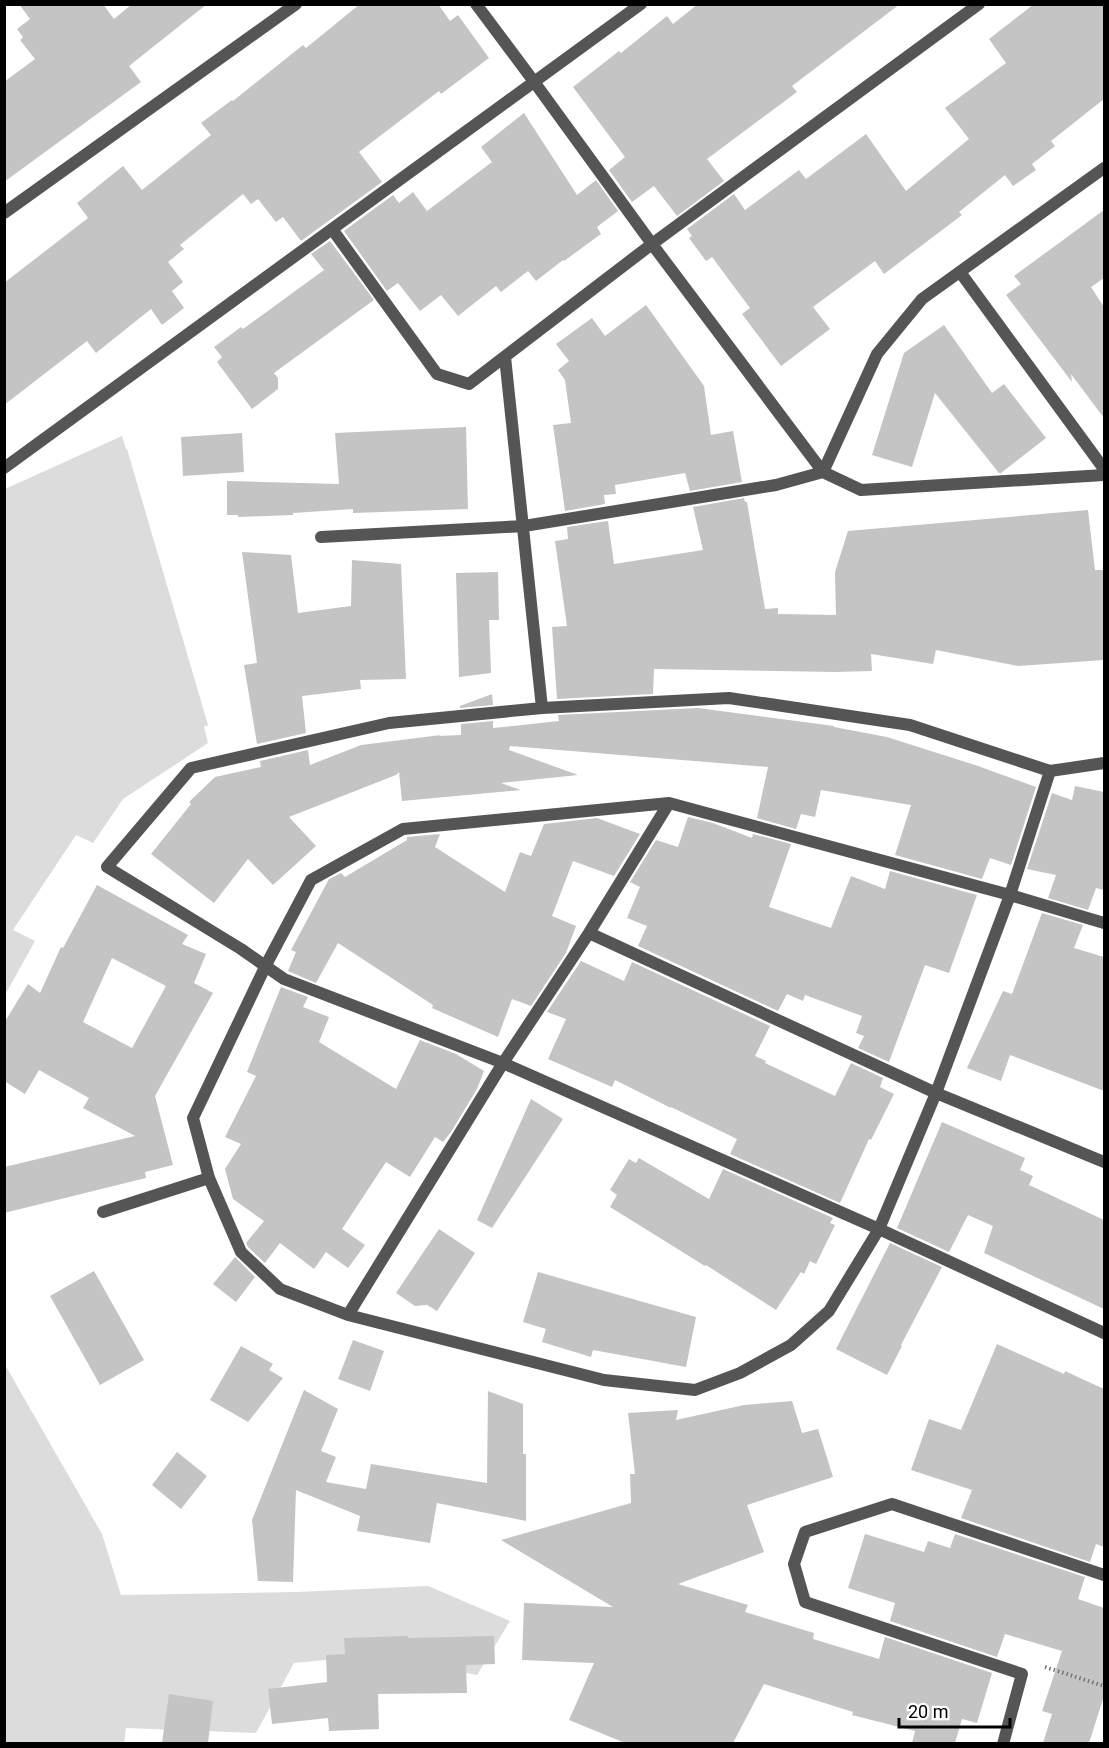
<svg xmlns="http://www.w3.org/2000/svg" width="1109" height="1748" font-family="Roboto,sans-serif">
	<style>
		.green { fill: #dcdcdc }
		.building { fill: #c4c4c4; fill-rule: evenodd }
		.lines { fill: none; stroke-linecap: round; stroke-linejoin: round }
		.path { stroke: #777; stroke-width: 4; stroke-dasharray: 1.5 3; stroke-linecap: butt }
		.lane { stroke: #555; stroke-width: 12 }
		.street { stroke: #555; stroke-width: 12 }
	</style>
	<rect width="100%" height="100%" fill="#fff"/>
	<path class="green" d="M122,436L126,449H127L208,725L204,727L208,743L123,799L93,843L76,835L13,930L35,941L5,995V489Z
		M4,1363L102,1534L121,1595L297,1592L428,1586L510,1621L477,1675L376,1655L294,1663L256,1733L126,1728L124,1743H5Z"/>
	<path class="building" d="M19,4H103L114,19L132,4H207L129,66L141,82L4,182V82L35,59L20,40L23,37L17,29L30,19Z
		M360,4H438L450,21L458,15L489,58L441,94L439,91L359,152L382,182L301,241L283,217L276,222L258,199L251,204L243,194L180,245L184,249L168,262L183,282L172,291L184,308L162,325L151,309L96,353L87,341L4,405V283L88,218L77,203L123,166L142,190L211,135L201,123L232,100L233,101L303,45L306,48Z
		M698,4H900L792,86L797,92L707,159L724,181L677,216L654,186L632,202L609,170L625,157L573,87L619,51L621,53L667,16L673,24Z
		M1034,4H1104V99L1051,141L1055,146L1032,164L1036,170L1013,186L1005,175L959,212L962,215L884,274L875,261L813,307L830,329L781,366L742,314L750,308L712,257L706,261L689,238L692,236L687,229L734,194L745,210L799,170L806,179L866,134L906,191L969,139L945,108L1006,63L989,39Z
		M524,113L577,195L596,180L618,211L597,227L601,234L564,261L563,260L536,281L528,271L501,292L496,286L458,316L441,295L420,311L398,283L387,291L344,231L393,195L399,203L413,192L427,211L492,162L481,147Z
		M1104,210V278L1091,287L1104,307V418L1071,374L1072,382L1006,295L1021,284L1014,276Z
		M330,241L374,300L274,373L278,378V389L252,409L217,362L222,357L214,347L241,327L243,329L324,270L311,254Z
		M646,305L704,386L711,435L733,431L742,482L690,491L685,473L615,485L616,494L604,495L605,504L565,511L553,425L571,423L565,380L558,370L569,361L556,344L592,318L605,336Z
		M944,325L992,393L1004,384L1046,438L1001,473H999L935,393L912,467L872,455L904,353Z
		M466,427L468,509L353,513V509L293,513V515L238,517V515H227V481L339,484L335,433Z
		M242,433L244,472L183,476L181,437Z
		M744,498L745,502H747L765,609L778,608V614L836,615L835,572L848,531L1088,510L1095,570H1104V660L1018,666L936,650L933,664L871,654L872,671L835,672L654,669L653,694L557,699L552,627L567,626L555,541L568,539L567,527L608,521L614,564L703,550L693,507Z
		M242,552L291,555L298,613L351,606L352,560L401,564L406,679L360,680L361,689L302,696L306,733L257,744L244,665L257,663Z
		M498,572L499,620H489L491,673L459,677L456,573Z
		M492,694L493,705L460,708V706Z
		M698,708L834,726V727L887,737L978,766L1036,787L1011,865L990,858L982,879L895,855L911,805L821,790L815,817L801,814L796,829L757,818L768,767L510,746L509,750L578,775L501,783L521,790L402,801L399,772L396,775L289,817L316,846L273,885L248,859L214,903L151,854L191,804L189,802L215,777L261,767L260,761L308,750L310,765L361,745L441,735L439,736L461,735V724L493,721V728L559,721L558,715Z
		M1075,786L1104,792V890L1096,888L1088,910L1048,898L1056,875L1027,869L1052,793L1072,800Z
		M688,817L713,823L752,838L753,834L791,844L769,907L831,928L851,876L885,889L890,871L977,895L949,973L925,965L889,1062L858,1048L864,1036L856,1033L862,1016L805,995L803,1001L787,994L778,1011L638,946L647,926L627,918L640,887L630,882L656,840L678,847Z
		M597,818L640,834L614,876L573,861L552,916L576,926L566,953L531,1006L512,999L498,1037L432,1008L433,1005L338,943L316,983L288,971L296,952L291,950L329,879L341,873L345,877L407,840V837L440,834L435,847L505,892L520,852L531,856L544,824Z
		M97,885L188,935L182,944L206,954L194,983L213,993L155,1096L173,1165L145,1172L146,1178L4,1213V1167L135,1136L83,1108L89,1098L39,1070L25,1094L4,1081V1023L28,984L40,993L61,947L63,948ZM112,958L166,986L132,1048L83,1022Z
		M1042,913L1083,925L1074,948L1104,957V1091L1010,1055L1001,1081L967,1068L1003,991L1012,994Z
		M581,961L624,981L632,962L770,1026L755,1056L766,1061L765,1063L835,1096L851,1063L883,1078L880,1087L894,1094L871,1140L869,1139L840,1203L730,1154L737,1139L671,1107V1108L615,1080L612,1087L548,1059L566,1019L547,1012Z
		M281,987L308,997L303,1007L329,1017L319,1042L396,1089L420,1040L456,1054L484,1071L477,1089L451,1132L443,1142L435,1137L410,1177L386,1162L342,1229L365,1245L348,1268L326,1252L314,1269L280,1243L265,1263L248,1247L246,1243L264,1221L233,1199L225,1169L241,1144L225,1137L256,1076L247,1072Z
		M531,1099L563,1119L492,1228L477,1220Z
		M942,1122L1025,1158L1020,1170L1033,1176L1029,1185L1104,1220V1309L984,1253L993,1226L968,1215L949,1252L897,1228Z
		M639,1158L709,1199L723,1169L833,1218L830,1223L835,1225L816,1264L810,1261L804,1274L801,1272L776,1310L706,1265L705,1266L610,1207L617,1195L610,1190L629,1159L636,1163Z
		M439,1229L475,1253L437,1311L427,1305L415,1306L396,1293Z
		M890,1243L942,1267L901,1345L902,1346L887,1375L836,1349Z
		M235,1257L255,1277L236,1302L213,1284Z
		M94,1271L144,1360L100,1385L50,1296Z
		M538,1272L696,1317L686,1367L593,1350L591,1357L542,1342L546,1329L523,1322Z
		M353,1340L384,1351L370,1391L338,1379Z
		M997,1344L1064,1374L1065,1371L1104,1389V1547L1096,1544L1090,1562L961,1518L972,1490L911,1470L929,1419L961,1430Z
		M241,1346L273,1364L269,1370L283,1378L248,1422L210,1400Z
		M304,1390L338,1409L321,1451L336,1457L326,1482L366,1489L371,1464L487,1483L488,1391L523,1404V1454H526V1521L437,1503L430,1543L357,1531L360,1516L296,1490L293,1582L258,1581L252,1520Z
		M792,1401L802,1433L818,1429L833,1477L747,1505L764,1552L678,1584L748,1605L745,1612L814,1633L813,1639L879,1659L885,1637L992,1673L977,1723L962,1719L955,1743H912L915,1731L852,1715L853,1712L764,1684L733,1743H625L569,1720L594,1663L522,1660L524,1603L613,1607L501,1540L631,1503L630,1474H635L628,1413L678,1410L676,1420L744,1405Z
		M177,1452L207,1476L181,1509L152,1485Z
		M865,1534L924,1552L928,1541L950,1548L955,1534L1085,1577L1078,1599L1104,1608V1696L1089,1743H1043L1052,1714L1042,1711L1062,1651L1005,1634L997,1657L890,1621L895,1603L848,1588Z
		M408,1636V1638L494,1636L495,1664L466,1665L467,1693L378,1694L379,1729L329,1731L328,1718L272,1724L268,1689L327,1682L326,1655L345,1654L344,1638Z
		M169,1694L213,1701L208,1743H162Z"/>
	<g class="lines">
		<path class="path" d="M1045,1667L1104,1686"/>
		<path class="lane" d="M103,1212L209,1178"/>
		<path class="street" d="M476,4L535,83L652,244L823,472L861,490L1104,475
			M4,213L296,4
			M332,229L437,374L469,384L652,244L979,4
			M960,272L1104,469
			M505,357L542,708
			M4,468L641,4
			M321,537L524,526L776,485L823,472L877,354L922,299L1104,168
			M1104,763L1050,771L910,725L729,698L542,708L389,723L191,768L107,867L241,949L284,979L503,1063L879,1229L1104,1333
			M1050,771L1010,895L936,1093L879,1229L829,1311L791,1345L740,1373L695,1390L604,1380L348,1315L280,1289L241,1252L209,1178L193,1118L266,965L311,880L403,829L669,803L1010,895L1104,923
			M589,933L936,1093L1104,1162
			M348,1315L503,1063L589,933L669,803
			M1003,1744L1022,1674L805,1602L794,1564L805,1532L892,1504L1104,1575"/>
	</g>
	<rect width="1109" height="1748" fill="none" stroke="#000000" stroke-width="12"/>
	<path d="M899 1718v9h111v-9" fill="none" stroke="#000000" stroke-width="3"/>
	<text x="908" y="1718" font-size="18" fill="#000000" stroke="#ffffff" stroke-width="4.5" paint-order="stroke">20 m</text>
</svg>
